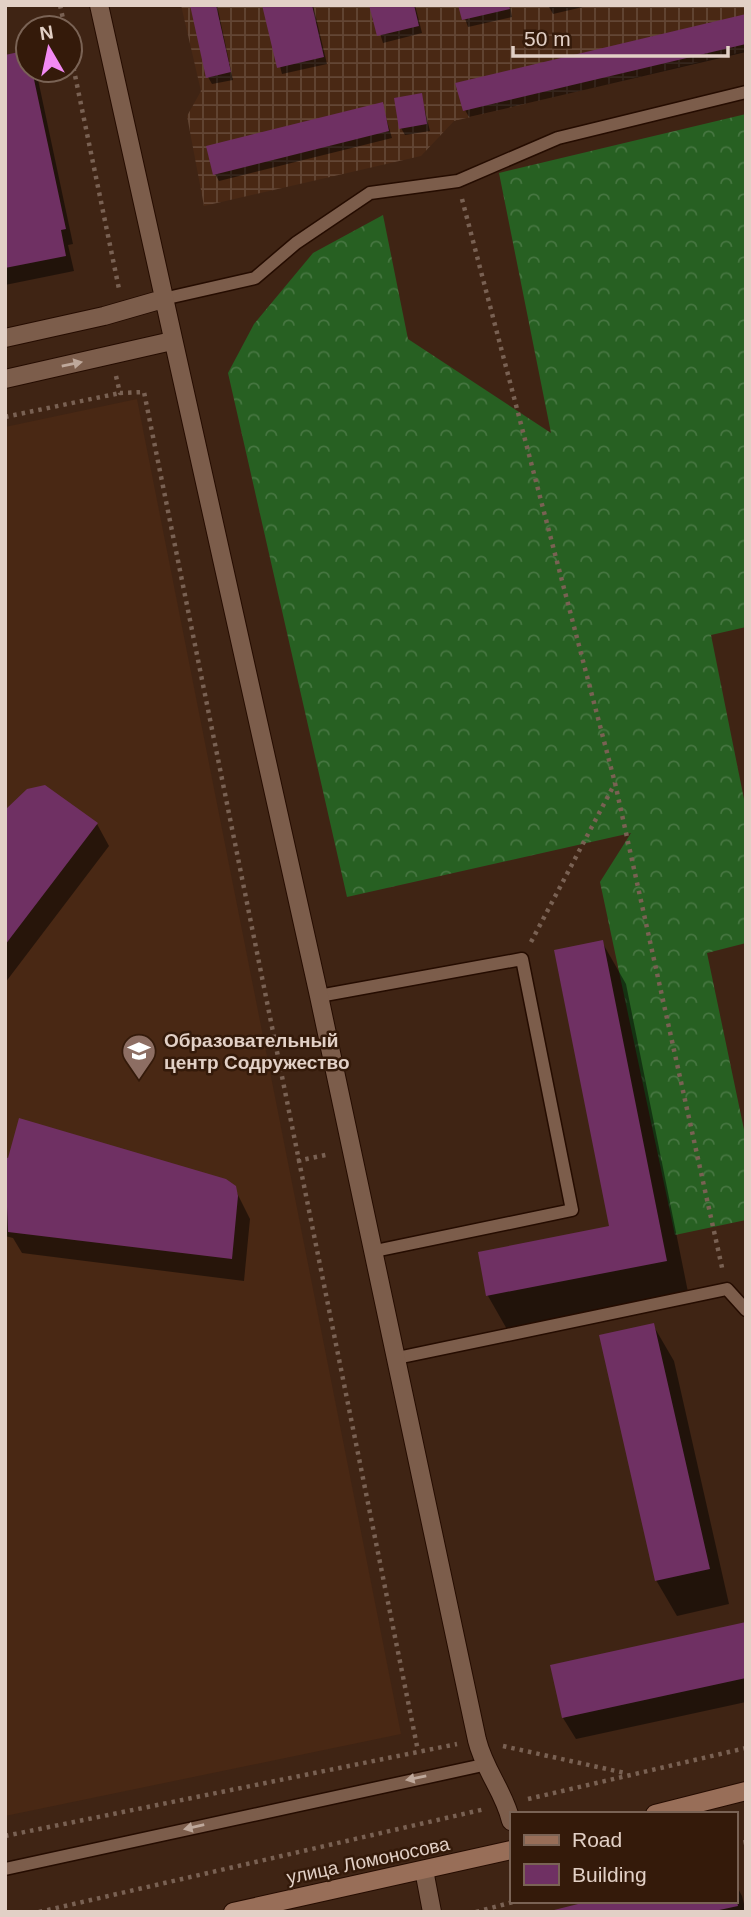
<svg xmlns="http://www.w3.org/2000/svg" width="751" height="1917" font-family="Arial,sans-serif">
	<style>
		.built { fill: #492814 }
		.industrial { fill: url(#industrial-grid) }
		.forest { fill: url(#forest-crowns) }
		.shadow { fill: #0007 }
		.building { fill: #6f3063 }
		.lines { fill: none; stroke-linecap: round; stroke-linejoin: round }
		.service-casing { stroke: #250c00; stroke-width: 15 }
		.minor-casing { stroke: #250c00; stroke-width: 20 }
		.secondary-casing { stroke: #250c00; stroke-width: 20 }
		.path { stroke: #796153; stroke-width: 4.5; stroke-dasharray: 3.5 5; stroke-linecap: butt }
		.service { stroke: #7c5d4b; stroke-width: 12 }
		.minor { stroke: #7c5d4b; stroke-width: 18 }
		.secondary { stroke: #986e58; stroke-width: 18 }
		.oneway { fill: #bea89b }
		.labels { text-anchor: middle; stroke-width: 5; stroke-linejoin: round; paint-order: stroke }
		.poi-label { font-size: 19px; font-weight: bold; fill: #e2d0c6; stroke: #341a0a; text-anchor: start }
		.street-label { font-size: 19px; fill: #e2d0c6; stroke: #341a0a }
	</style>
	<defs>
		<pattern id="industrial-grid" width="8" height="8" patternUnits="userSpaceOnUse" patternTransform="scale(1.75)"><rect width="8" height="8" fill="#492814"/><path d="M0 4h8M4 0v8" fill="none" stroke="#634635"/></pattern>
		<pattern id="forest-crowns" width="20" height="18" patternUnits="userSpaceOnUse" patternTransform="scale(1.75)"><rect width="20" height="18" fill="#276022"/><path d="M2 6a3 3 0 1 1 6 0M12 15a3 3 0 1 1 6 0" fill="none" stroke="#467641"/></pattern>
	</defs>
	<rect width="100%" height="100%" fill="#3f2414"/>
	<path class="built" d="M137,399L401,1734L5,1816V427Z"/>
	<path class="industrial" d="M181,5H746V51L454,121L421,156L204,206L187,116L201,91Z"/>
	<path class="forest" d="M746,114V627L711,635L746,809V943L707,953L746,1139V1220L675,1235L600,882L631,833L347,897L228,373L254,324L313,253L383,215L408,339L551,433L499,173Z"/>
	<path class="shadow" d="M192,5H217L233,80L212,84L208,77Z
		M264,5H313L327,64L282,74Z
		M371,5H415L422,33L383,43Z
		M460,5H510L512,17L468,27Z
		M548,5H587V6L553,14Z
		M746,16V52L469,117L465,110Z
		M28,54V70H36L73,244L68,245L74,271L5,285V57Z
		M421,95L430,131L405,135L401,128Z
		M382,104L392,138L219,181L215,174Z
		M5,813L97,824L109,846L5,983Z
		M602,942L626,984L690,1302L512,1338L488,1296L480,1253L611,1227Z
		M5,1159L234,1187L250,1219L244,1281L22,1253L13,1238L5,1236Z
		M653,1325L674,1361L729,1604L677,1616L656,1580Z
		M746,1624V1702L576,1739L563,1718Z
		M735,1883L742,1896L746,1912H549L735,1901Z"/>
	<path class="building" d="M190,5H216L231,72L206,78Z
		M262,5H312L324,57L277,68Z
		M369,5H414L419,26L377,36Z
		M458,5H509L510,9L462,20Z
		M746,14V44L463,111L455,83Z
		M28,50V70H32L66,229L61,230L66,256L5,268V55Z
		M422,93L427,124L399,129L394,98Z
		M383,102L389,131L213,175L206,146Z
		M45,785L98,823L5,945V810L27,789Z
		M603,940L667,1261L486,1296L478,1252L609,1226L554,950Z
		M19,1118L226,1179L236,1186L238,1196L232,1259L8,1232L5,1157L8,1158Z
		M654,1323L710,1569L655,1581L599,1335Z
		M746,1622V1678L562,1718L550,1665Z
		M590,1901H737L738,1906L710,1912H546Z"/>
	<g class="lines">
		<g class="service-casing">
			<path id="service" d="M163,299L255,278L296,243L370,193L458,181L558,138L746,92
				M319,996L522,959L572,1210L375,1251
				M397,1358L727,1289L746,1310
				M5,1869L483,1765"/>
		</g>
		<g class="minor-casing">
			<path id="minor" d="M99,5L319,996L477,1740C485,1772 504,1791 511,1821
				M5,338L104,316L163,299
				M5,379L172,341
				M424,1870L432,1912"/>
		</g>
		<g class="secondary-casing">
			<path id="secondary" d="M655,1814L746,1791
				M233,1912L511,1850"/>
		</g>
		<path class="path" d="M60,5L65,28
			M70,51L119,289
			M462,199L615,783L723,1272
			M116,376L120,393L144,392L418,1751
			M5,417L120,393
			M531,942L615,783
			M297,1161L330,1154
			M503,1746L625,1773
			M528,1799L746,1748
			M5,1836L457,1744
			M735,1844L746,1842
			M39,1912L485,1809
			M476,1912L517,1901"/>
		<use href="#service" class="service"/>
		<use href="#minor" class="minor"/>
		<use href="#secondary" class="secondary"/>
	</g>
	<defs><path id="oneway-solid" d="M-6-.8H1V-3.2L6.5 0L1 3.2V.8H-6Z" transform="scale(1.75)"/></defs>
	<g class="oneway">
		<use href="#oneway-solid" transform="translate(72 364) rotate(-12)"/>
		<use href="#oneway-solid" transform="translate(416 1778) rotate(168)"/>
		<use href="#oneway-solid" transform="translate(194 1827) rotate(167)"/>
	</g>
	<defs>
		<g id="school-pin" transform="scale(1.75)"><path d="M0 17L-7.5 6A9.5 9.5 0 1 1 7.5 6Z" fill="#8d6e63" stroke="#341a0a"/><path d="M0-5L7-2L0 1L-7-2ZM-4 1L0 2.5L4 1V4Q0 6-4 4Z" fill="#fff"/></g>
	</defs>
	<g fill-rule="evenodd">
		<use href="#school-pin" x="139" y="1051"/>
	</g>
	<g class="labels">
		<g class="poi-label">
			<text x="164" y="1047">Образовательный<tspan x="164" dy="22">центр Содружество</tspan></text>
		</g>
		<g class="street-label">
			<text transform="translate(368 1860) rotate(-12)" y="7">улица Ломоносова</text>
		</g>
	</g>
	<rect width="751" height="1917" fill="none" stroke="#e2d0c6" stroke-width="14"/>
	<rect x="510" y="1812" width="228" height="91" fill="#341a0a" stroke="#7a6355" stroke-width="2"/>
	<rect x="524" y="1835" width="35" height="10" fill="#986e58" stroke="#7a6355" stroke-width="2"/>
	<text x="572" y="1847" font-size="21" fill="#e2d0c6">Road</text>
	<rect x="524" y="1864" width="35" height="21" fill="#6f3063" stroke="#7a6355" stroke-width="2"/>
	<text x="572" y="1882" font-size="21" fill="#e2d0c6">Building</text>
	<g transform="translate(49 49) rotate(351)"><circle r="33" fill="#341a0a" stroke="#7a6355" stroke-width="2"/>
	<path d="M0-5L12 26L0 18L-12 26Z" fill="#f28af3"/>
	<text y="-10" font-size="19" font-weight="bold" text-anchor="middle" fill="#e2d0c6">N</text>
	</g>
	<path d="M513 46v10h215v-10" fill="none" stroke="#e2d0c6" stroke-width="3.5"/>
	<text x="524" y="46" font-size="21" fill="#e2d0c6" stroke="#341a0a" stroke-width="5" paint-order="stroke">50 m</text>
</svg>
